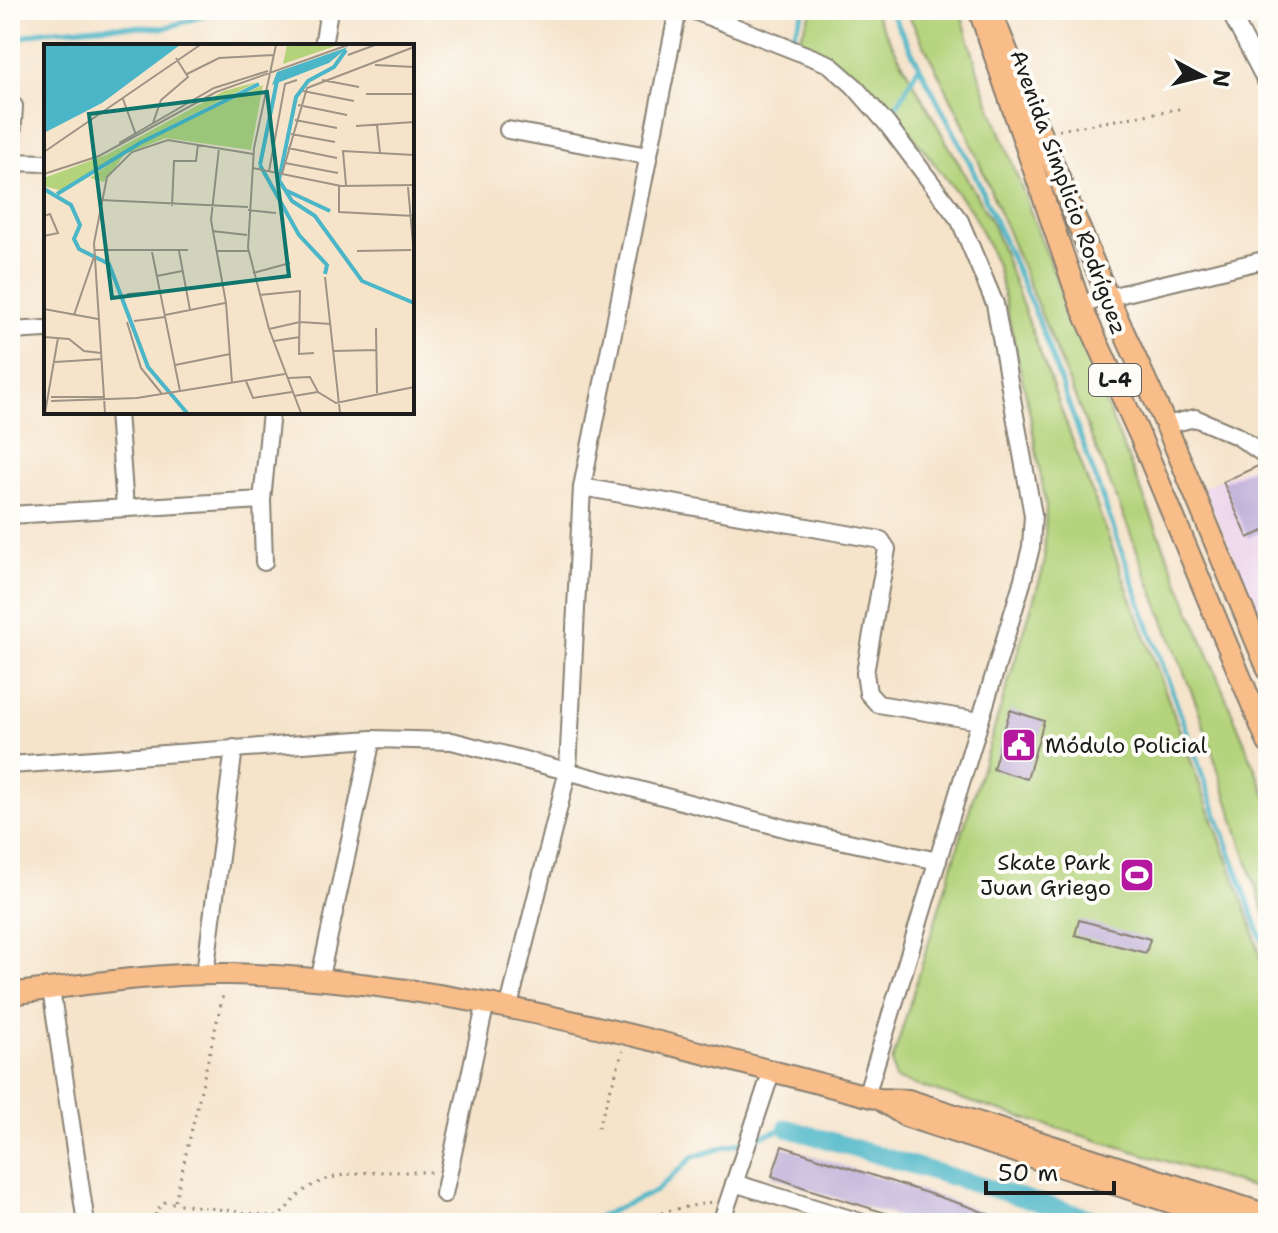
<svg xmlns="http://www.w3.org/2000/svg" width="1278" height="1233" font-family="'Shantell Sans',sans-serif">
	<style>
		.built { fill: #ebd1eb }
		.green { fill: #b4d37b; stroke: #68784c; stroke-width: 2 }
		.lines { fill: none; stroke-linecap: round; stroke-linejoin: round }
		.stream { stroke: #4bb6c7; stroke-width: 5 }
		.canal { stroke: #4bb6c7; stroke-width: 18 }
		.building { fill: #baa9d6 }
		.minor-casing { stroke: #888073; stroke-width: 20 }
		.major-casing { stroke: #888073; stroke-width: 24 }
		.path { stroke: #888073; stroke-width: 3; stroke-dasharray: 2 6; stroke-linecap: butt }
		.minor { stroke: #fff; stroke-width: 16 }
		.major { stroke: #f8bd89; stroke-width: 20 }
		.labels { text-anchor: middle; stroke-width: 8; stroke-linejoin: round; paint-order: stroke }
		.shield { fill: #fdfcf7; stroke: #605f5e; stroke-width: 2 }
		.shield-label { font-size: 20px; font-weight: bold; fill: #1c1c1c }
		.street-label { font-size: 22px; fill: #1c1c1c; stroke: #fdfcf7 }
		.poi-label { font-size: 22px; fill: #1c1c1c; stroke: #fdfcf7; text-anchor: start }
		.inset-river { fill: none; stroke: #4bb6c7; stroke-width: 4 }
		.inset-road { fill: none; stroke: #9e9384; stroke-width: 2 }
		.view { fill: #0f766e; fill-opacity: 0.15; stroke: #0f766e; stroke-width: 4 }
		.inset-edge { fill: none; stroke: #1c1c1c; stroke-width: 4 }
	</style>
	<rect width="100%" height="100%" fill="#fdfcf7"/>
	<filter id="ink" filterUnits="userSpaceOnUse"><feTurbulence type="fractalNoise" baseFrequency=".0125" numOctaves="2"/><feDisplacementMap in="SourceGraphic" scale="16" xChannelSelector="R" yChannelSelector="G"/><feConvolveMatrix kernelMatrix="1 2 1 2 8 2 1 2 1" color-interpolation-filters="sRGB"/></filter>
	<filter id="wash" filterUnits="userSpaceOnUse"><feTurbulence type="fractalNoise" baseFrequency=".006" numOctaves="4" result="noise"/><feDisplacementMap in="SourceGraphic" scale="32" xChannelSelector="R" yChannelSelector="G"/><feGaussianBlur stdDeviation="1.8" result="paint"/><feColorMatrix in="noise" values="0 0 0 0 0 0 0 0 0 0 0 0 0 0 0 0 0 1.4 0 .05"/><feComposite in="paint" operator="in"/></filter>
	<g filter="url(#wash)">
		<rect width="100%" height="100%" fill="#f5e3ca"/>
		<path class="built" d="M1261,462L1268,469V632L1203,487Z"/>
		<path class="green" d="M812,10H873L993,225L1252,926L1268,989V1192L895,1079L892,1062L1044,566L1046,506L1029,409L997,265L972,212L908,130L841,65L798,42Z
			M906,10H960L981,81L1081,344L1268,800V925L1199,711L1126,522L961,118Z"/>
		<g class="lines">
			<path class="stream" d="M890,10L969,161L1038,319L1268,957
				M10,41L44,31L112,26L164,28L224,10
				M789,46L804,10
				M889,120L919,66
				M585,1223L656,1191L693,1157L787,1128"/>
			<path class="canal" d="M787,1128L1107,1223"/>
		</g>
		<g id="blocks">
			<path class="building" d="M1260,465L1268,480V529L1248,538L1223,482Z
				M1010,710L1044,721L1027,779L993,769Z
				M1079,920L1150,939L1146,953L1075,935Z
				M782,1146L970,1207L1011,1223H918L808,1189L772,1176Z"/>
		</g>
	</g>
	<g filter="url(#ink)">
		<use href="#blocks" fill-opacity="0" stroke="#888073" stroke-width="2"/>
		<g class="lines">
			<g class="minor-casing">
				<path id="minor" d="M692,10L829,64L853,85L887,124L960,221L995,304L1033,515L1031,547L1022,583L866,1096
					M1229,10L1268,85
					M323,46L329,10
					M508,130L648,156
					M11,162L46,163
					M10,171L14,106
					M1080,304L1268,259
					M10,331L46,329
					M118,412L125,508
					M1166,425L1195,418L1237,436L1268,457
					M582,487L881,540L887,549L865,673L868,693L878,704L980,721
					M10,515L262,500
					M264,562L262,500L271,412
					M10,765L372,739L452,741L792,830L938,861
					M205,974L234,748
					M319,981L372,739
					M51,989L86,1223
					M509,1006L568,770L582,487L678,10
					M734,1183L863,1223
					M444,1194L486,1002
					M721,1223L771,1073"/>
			</g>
			<g class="major-casing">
				<path id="major" d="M979,10L1080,304L1140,436L1268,743
					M992,14L1107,295L1166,425L1268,670
					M10,994C81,985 155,973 227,974C449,979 665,1044 879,1099L908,1100L1268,1215
					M879,1099L905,1116L1234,1223"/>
			</g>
			<path class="path" d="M1059,130L1184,108
				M598,1128L623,1051
				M175,1201L224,991
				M157,1223L155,1212L165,1202L277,1217C288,1209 294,1198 304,1191C337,1166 393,1173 432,1172
				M631,1223L671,1210L712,1202"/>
			<use href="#minor" class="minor"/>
			<use href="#major" class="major"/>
		</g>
	</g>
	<defs>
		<g id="civic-square" transform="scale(1.8)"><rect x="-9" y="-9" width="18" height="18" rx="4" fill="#b5179e" stroke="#fdfcf7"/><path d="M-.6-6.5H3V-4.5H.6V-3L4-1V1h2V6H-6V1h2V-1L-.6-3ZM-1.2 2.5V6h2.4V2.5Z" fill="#fff"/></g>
		<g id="stadium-square" transform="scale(1.8)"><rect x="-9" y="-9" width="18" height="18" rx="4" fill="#b5179e" stroke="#fdfcf7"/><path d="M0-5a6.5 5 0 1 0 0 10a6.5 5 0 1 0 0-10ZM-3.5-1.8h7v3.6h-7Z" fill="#fff"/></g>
	</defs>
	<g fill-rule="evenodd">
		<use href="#civic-square" x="1019" y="745"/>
		<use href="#stadium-square" x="1137" y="875"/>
	</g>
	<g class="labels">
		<rect class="shield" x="1089" y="364" width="52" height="32" rx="6"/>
		<g class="shield-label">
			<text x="1115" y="387">L-4</text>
		</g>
		<g class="street-label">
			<text transform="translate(1069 192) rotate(70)" y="8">Avenida Simplicio Rodríguez</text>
		</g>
		<g class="poi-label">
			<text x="1045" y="753">Módulo Policial</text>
			<text x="1111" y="870" text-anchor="end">Skate Park<tspan x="1111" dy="25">Juan Griego</tspan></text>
		</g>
	</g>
	<g transform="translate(44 44)">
		<rect width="370" height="370" fill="#f5e3ca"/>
		<path d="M243,1H294L239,20ZM213,38L100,95L19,147L0,142V134L62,111L180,47ZM219,41L207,106L122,94L81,110L60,138L46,134L88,104Z" fill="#b4d37b"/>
		<path d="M0,1H136L58,59L0,89ZM304,3L285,19L228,41L233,28Z" fill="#4bb6c7"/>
		<path class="inset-river" d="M302,6L290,23L264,37L252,53L235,136L248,157L271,172L318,237L370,259M216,121L255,191L283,221L281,230M216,121L233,37M0,145L27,161L36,181L30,195L35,205L65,220L104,323L143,369M241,146L286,167M13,150L96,99L215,40"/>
		<path class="inset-road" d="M232,1L210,104L204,204L225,285L257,369M304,11L331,1M331,21L370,23M143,30L175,14L230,11M278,36L315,43M259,47L310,57M322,50H370M79,55L92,91M254,61L303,71M251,76L293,84M109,79L117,56L144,33L132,14M333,81L336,109M312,82L370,78M247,90L291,98M75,99L170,44L224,27M175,104L167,176L182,259L188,339M244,104L293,114M0,108L156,1M241,119L294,129M209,124L297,142L370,141M225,127L241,40L253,36M0,130L55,112L172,48L304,1M238,130L263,44L370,3M302,141L299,107L370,111M295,142V168L370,172M364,143L370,211M57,156L204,163M128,162L130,117H152L154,100M204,166L232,169M0,172L6,170L14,189L0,192M168,187L203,191M50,206H144M135,207L146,266M172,207H205M313,207L367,206M108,208L136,347M209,229L246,219M113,232L138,227M281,233L296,369M83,250L116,248M215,251L256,247L255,310L270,309M0,265L54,275M30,271L50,213M121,271L181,259M90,277L121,273M83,278L97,324L118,350M332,284L333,349M225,285L256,278L287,280M0,293L25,295L40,307L57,309M230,297L256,293M289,307L332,306M11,318L58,315M131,321L186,310M244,334L266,333L274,348L292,359L370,343M202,337L209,354L248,348M250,352L274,348M7,353H61M7,357L93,354L241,330M1,369L14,294M61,369L50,199L63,133L88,108L124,96L209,110"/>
		<path class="view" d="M223,48L245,232L68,254L45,70Z"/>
		<rect width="370" height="370" class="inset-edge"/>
	</g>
	<rect width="1278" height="1233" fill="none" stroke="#fdfcf7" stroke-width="40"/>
	<g transform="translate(1202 76) rotate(97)" stroke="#fdfcf7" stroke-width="6" paint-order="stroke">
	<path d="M0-6L14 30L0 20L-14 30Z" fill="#1c1c1c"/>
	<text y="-12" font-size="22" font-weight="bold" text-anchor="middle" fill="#1c1c1c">N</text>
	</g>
	<path d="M986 1181v12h128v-12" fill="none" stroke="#1c1c1c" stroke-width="4"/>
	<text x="998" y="1181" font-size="24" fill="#1c1c1c" stroke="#fdfcf7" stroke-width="6" paint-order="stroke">50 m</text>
</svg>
